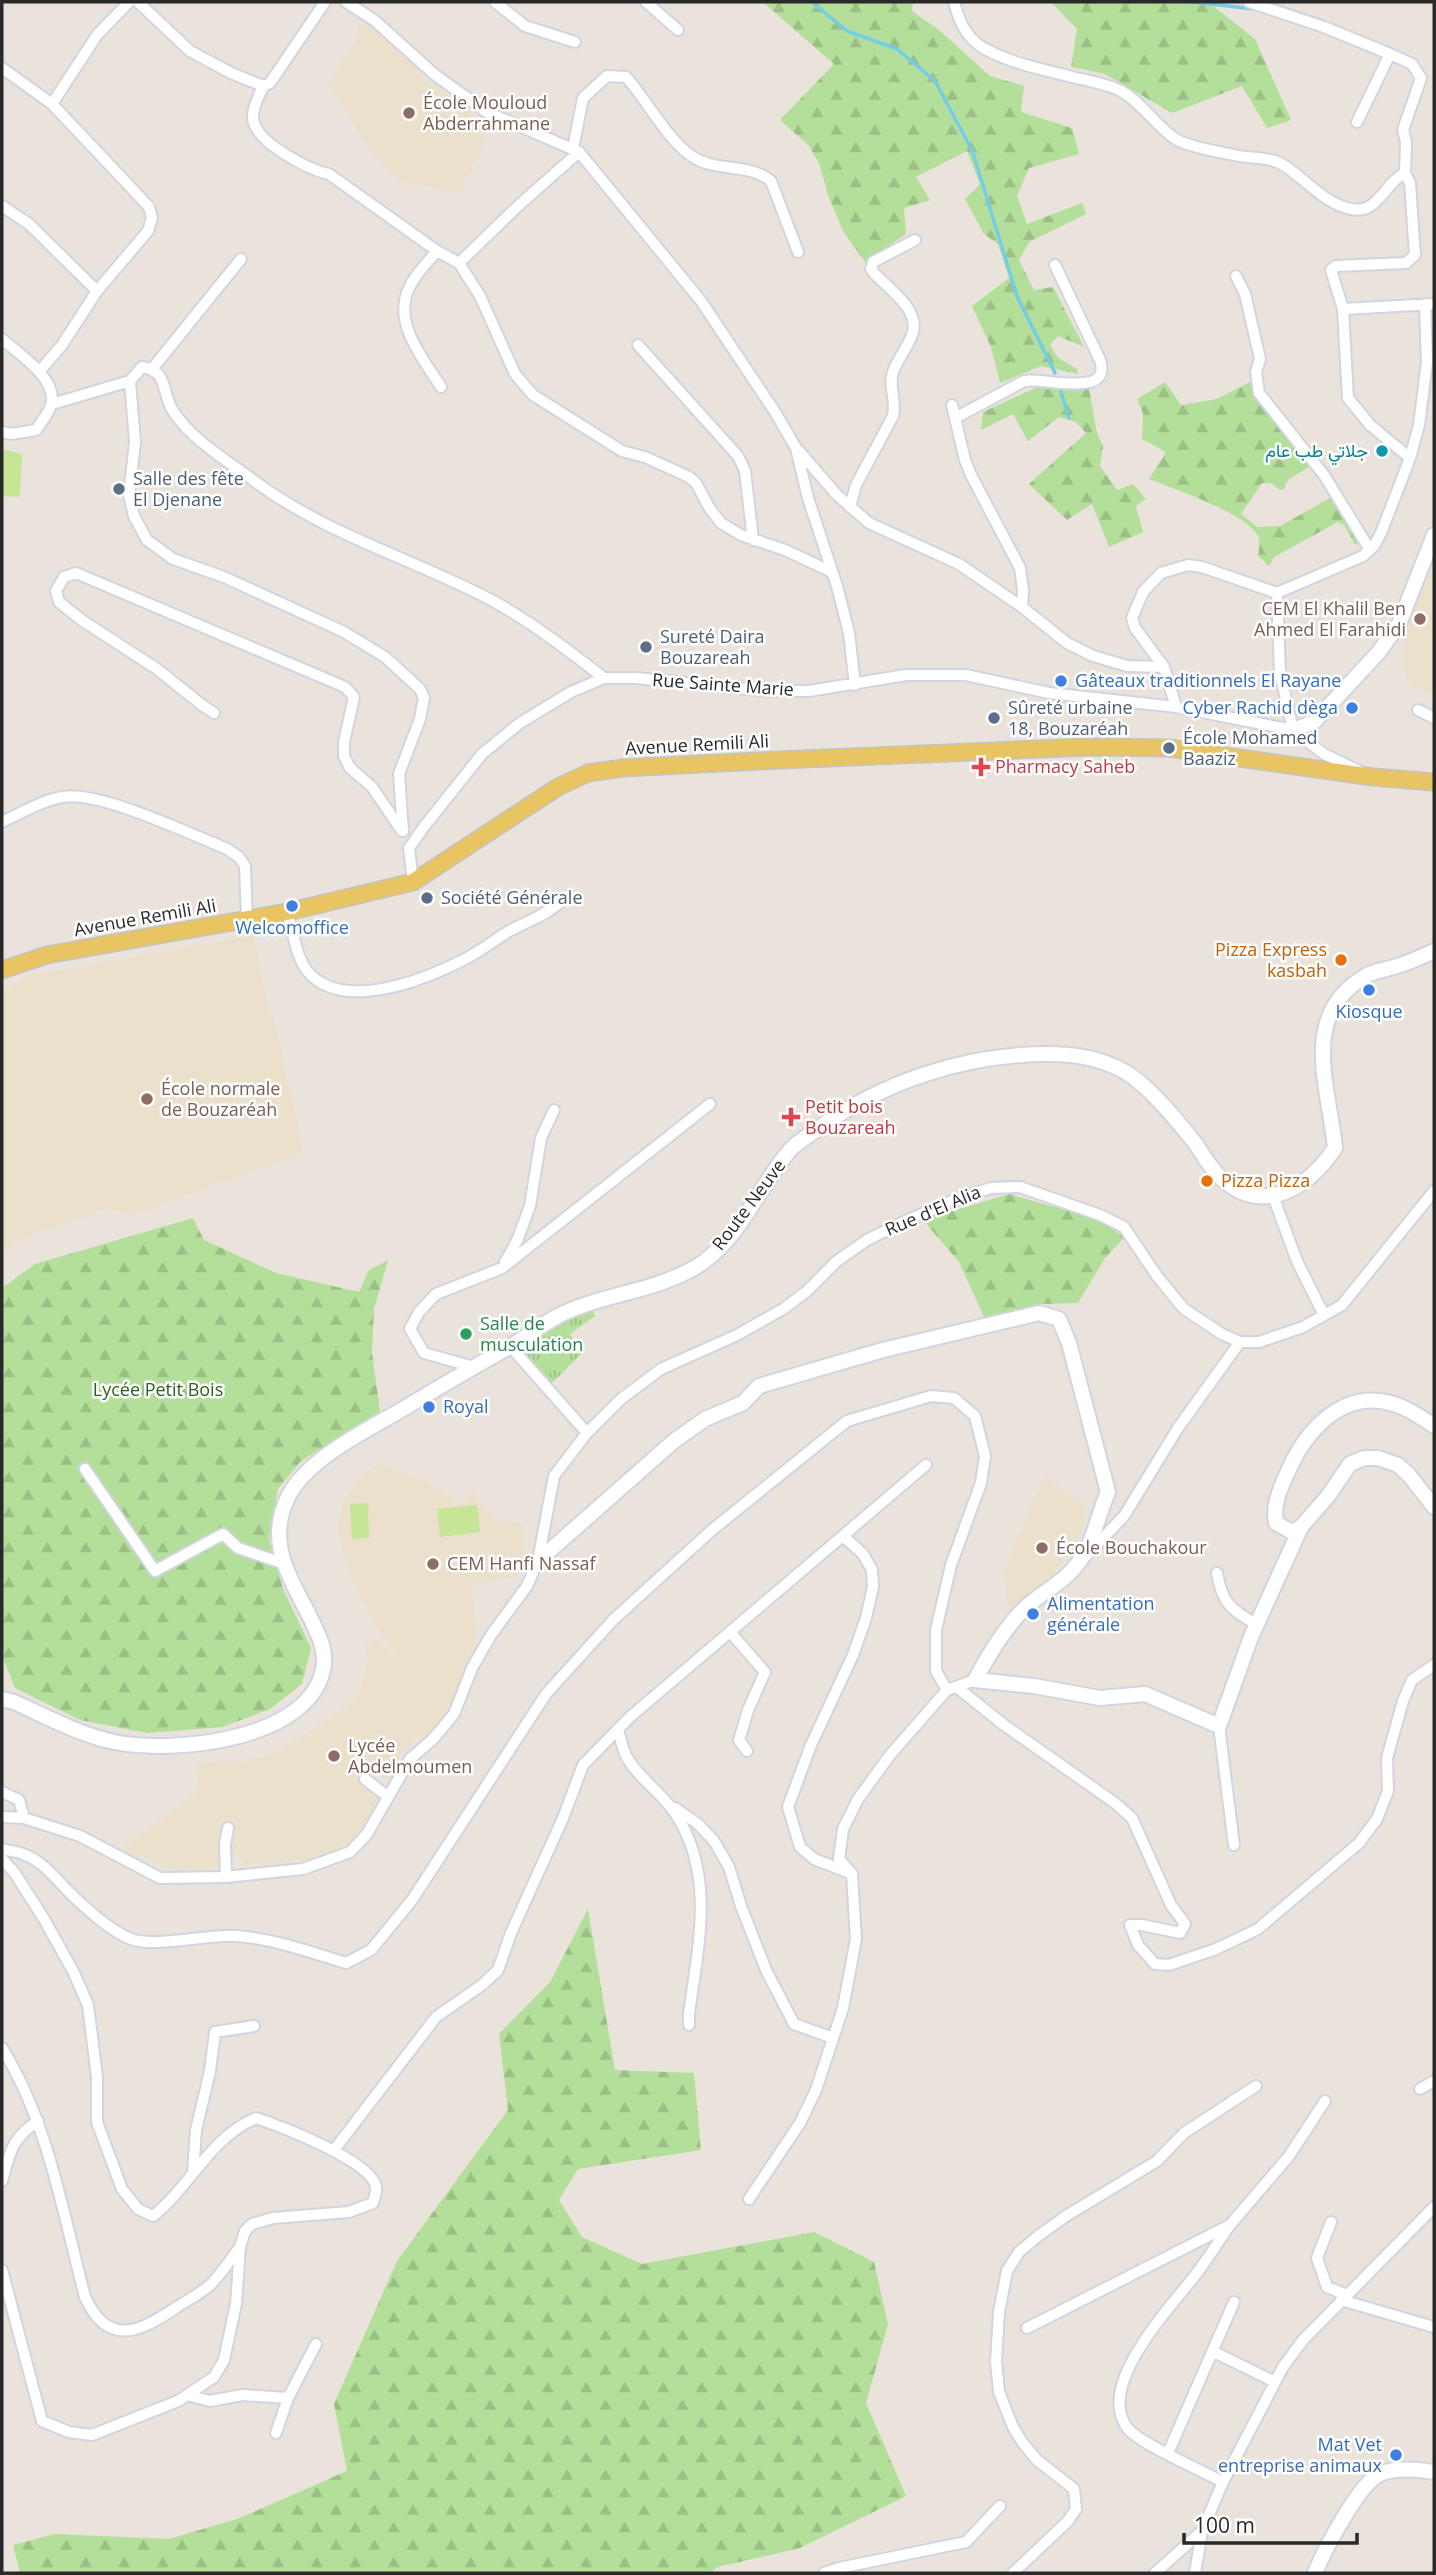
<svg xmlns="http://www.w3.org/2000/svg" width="1436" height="2575" font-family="'Open Sans',Vazirmatn,sans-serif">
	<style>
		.education { fill: #ebe0cb }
		.grass { fill: url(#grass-tufts) }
		.forest { fill: url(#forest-firs) }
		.pitch { fill: #c7e596 }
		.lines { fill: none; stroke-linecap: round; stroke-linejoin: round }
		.stream { stroke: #73cde8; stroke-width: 3.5 }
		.street-casing { stroke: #d1d4e1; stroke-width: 14 }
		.secondary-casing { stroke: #d1d4e1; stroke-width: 18 }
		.primary-casing { stroke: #c3c3c3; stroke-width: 19 }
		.street { stroke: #fff; stroke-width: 10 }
		.secondary { stroke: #fff; stroke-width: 14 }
		.primary { stroke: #e9c462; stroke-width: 16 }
		.education-dot { fill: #8d6e63; stroke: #fff; stroke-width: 2.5 }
		.culture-dot { fill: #0f9aa8; stroke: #fff; stroke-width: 2.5 }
		.service-dot { fill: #5c6f8a; stroke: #fff; stroke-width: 2.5 }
		.shop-dot { fill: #3f7fe0; stroke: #fff; stroke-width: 2.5 }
		.health-dot { fill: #e0444e; stroke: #fff; stroke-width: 2.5 }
		.food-dot { fill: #e8710a; stroke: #fff; stroke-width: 2.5 }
		.leisure-dot { fill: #2e9e5b; stroke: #fff; stroke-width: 2.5 }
		.labels { text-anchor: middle; stroke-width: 5; stroke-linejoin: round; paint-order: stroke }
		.education-label { font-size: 18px; fill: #785e54; stroke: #fff; text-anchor: start }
		.culture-label { font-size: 18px; fill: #0d838f; stroke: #fff; text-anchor: end }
		.service-label { font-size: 18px; fill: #4e5e75; stroke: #fff; text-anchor: start }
		.shop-label { font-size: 18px; fill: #366cbe; stroke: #fff; text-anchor: start }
		.street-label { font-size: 18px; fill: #292929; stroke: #fff }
		.health-label { font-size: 18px; fill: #be3a42; stroke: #fff; text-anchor: start }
		.food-label { font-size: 18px; fill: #c56008; stroke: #fff; text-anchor: end }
		.leisure-label { font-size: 18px; fill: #27864d; stroke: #fff; text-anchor: start }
		.park-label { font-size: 18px; fill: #2e611d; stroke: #fff }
	</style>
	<defs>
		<pattern id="grass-tufts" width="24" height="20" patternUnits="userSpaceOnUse" patternTransform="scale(1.75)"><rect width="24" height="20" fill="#b4df9a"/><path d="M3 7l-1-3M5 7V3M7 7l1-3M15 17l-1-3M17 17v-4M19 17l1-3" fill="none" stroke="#9bbf85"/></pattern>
		<pattern id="forest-firs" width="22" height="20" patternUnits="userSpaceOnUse" patternTransform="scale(1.75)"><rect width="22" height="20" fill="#b4df9a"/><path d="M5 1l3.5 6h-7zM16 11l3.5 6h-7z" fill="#9bbf85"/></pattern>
	</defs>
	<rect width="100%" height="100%" fill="#eae3db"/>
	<path class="education" d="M367,24L423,70V82L435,83L460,107L492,124L461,192L403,183L372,154L343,106L327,84L360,35L358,26Z
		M1434,535V695L1416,689L1407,680L1403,665L1405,608Z
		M254,935L267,1001L275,1022L304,1153L134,1214L105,1209L22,1239L2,1252V991L32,973L58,971Z
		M378,1463L427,1483L461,1504L473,1492L499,1522L523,1523L524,1552L516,1578L471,1583L477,1633L473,1675L448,1714L426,1737L420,1736L405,1747L388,1780L371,1770L361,1786L378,1799L365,1823L355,1836L333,1853L321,1858L244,1865L238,1855L228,1858V1866L197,1870L169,1867L143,1856L128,1854L125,1846L194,1795L200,1781L194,1764L245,1761L272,1754L336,1715L354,1700L360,1692L369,1661L365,1646L375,1639L398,1656L377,1628L367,1610L350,1575L337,1529L341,1508L356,1482Z
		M1046,1476L1086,1507L1084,1526L1048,1584L1010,1613L1003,1569Z"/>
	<path class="grass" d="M591,1307L595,1316L570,1334L582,1353L551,1384L529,1359L525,1348L561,1322Z"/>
	<path class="forest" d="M766,2H913L912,11L939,30L990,76L1024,86L1021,112L1072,128L1079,154L1029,168L1017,196L1027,224L1082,203L1086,214L1029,242L1019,260L1034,290L1053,287L1084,347L1058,336L1050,344L1058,358L1077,369L1078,374L1041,366L1000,383L991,347L972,306L1009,278L998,244L984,234L965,199L980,184L967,151L916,177L930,200L904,208L906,234L865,262L843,231L828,195L819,163L809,146L780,120L834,64L765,4Z
		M1051,2H1208L1255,39L1291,120L1267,128L1242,86L1172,113L1105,74L1071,67L1077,29Z
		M1252,381L1312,465L1288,480L1284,489L1280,490L1271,483H1262L1241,514L1257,527L1280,526L1330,498L1360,542L1355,545L1344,525L1338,522L1274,557L1269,566L1258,556C1259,548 1261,540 1257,534C1241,511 1176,490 1149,479L1166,452L1142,439L1143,413L1137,399L1165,382L1181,405L1217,399Z
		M1035,388L1089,389L1097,433L1103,446L1100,466L1117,490L1133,484L1146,499L1136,506L1143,532L1109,547L1092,504L1067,520L1029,484L1086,433L1076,422L1059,417L1028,441L1013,414L981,430L983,412Z
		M1009,1194L1097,1219L1125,1237L1105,1258L1078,1303L1041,1304L984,1317L959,1262L923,1220Z
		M193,1218L204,1240L276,1273L359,1292L369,1270L388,1260L374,1309L372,1353L380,1411L300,1462L278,1489L269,1539L283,1589L311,1648L302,1684L270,1709L222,1727L147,1733L80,1720L15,1688L2,1655V1288L35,1264Z
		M588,1909L615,2070L694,2073L701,2150L578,2169L559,2200L582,2237L642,2264L814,2232L874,2262L888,2324L866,2403L906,2496L800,2548L718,2567L710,2573H20L13,2545L55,2534L169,2539L240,2518L347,2471L334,2404L397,2261L508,2110L499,2034L550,1982Z"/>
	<path class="pitch" d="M2,449L22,454L20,497L2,496Z
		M368,1503L369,1538L352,1539L350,1504Z
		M477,1505L480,1532L440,1537L437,1509Z"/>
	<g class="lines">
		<path class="stream" d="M812,2L847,31L897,49L935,81L972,150L1017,296L1055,373
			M1193,2L1254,9
			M1061,392L1069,418"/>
		<g class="street-casing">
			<path id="street" d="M138,2L190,51L231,73L263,86L270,83L325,2
				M346,2L374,20L434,74L485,111L579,152L701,301L775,412L796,448L808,498L837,586L849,633L855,685
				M495,2L525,26L575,42
				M646,2L678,30
				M954,2C959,21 966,38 985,49C1013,64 1045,70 1076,78C1091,81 1107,84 1121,91C1143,103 1157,128 1177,140C1191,147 1218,152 1234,155C1250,159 1270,156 1285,166C1306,180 1325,204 1351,209C1378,215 1385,182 1405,173L1410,183L1415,255L1406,263L1336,266L1331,270L1343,309
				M1249,2L1324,27L1390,54L1412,64L1421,78L1403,130L1406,142L1405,173
				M2,68L52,104L137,194L149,207L152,218L148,231L97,291L62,345L39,372
				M263,86C259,97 250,111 254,123C260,144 309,170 329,174L437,251L459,263L480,296L515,374L533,395L622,451L645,457L689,477L696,483L710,509L721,523L741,535L785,550L832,572
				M52,104L97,35L129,2
				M1357,122L1390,54
				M573,148L583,98L607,76L626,77C647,100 667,140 693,157C716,172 749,163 771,181L798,252
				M2,206L29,224L97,291
				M437,251C428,262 416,273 410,286C391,322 423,358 441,387
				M459,263L518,206L579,152
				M1236,276L1245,294L1260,359L1256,372L1259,393L1324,475L1370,550
				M2,339C19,354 54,376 52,401C51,411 41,422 36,430L11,434L2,432
				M638,345L738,456L745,471L753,540
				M152,369L241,259
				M130,381L135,442L129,495L134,516L147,540L173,559L224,577L344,632L385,657L420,689L424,698L420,719L399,774L403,831
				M52,404L130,381L142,367C169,371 161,392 173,411C191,439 226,460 253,480C326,535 415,559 495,602C534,624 569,651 604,678
				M952,405L965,460L971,475L1020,568L1023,590L1022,607
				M955,418L1024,381C1043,377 1113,399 1100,360L1055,265
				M799,451L837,495L869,523L959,564L1022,607L1067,643L1093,656L1127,666L1164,667L1176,707
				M1410,458L1370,425L1348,398L1343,309L1434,304
				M850,507L856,485L893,416C897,401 888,386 893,372C898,358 909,346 913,332C919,309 889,289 875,274L871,269L873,262L915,240
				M1277,593L1280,673L1293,730
				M1164,667L1135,628L1132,618L1143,592L1161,573L1188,565L1202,567L1277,593L1363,556L1374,546L1381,533L1410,458L1419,425L1427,362L1425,304
				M1418,710L1434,718
				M214,713L202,705L157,669L83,621L59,602L56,591L64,577L76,573L345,687L354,697L344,742V756L350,768L372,787L402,831
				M2,822C21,813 41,801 62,797C99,790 190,834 227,849L239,857L245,866L247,920
				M413,882L409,848L423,828L482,754L520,723L571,692L604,678H636L767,691H809L906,675H966L1049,693L1176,707L1293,730L1324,754L1361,772
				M287,912C293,930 296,958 308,972C344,1013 426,979 465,959C479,952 492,942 506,933C525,922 545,916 562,901
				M1273,1196L1297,1261L1324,1315
				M505,1262L517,1241L530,1206L541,1138L554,1110
				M511,1347L587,1433
				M474,1367L424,1353L410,1329L419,1312L436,1294L502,1268L710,1104
				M85,1469L155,1571L223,1534L238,1548L282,1563
				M843,1536L863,1554L872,1570L873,1587L866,1618L853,1655L811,1745L788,1807L800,1847L814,1859L850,1873
				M1087,1555L1124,1516L1178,1428L1240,1342
				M1217,1573C1222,1603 1231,1610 1256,1624
				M730,1632L765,1672L748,1710L739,1740L747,1751
				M958,1688L1004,1725L1115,1803L1132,1818L1171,1905L1185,1924L1180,1933L1142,1925H1130L1138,1945L1155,1964L1169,1965L1216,1949L1258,1929L1359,1843L1377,1819L1388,1791L1387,1758L1403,1701L1412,1680L1434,1665
				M1219,1726L1234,1845
				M618,1730C620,1738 623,1748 626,1756C638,1778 661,1792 675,1813C716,1875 698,1946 689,2014V2025
				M365,1779L387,1796
				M2,1792L19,1800L24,1818
				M675,1808L698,1824L714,1841L729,1867L741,1906L766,1970L794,2024L833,2038
				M2,1817L24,1818L80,1836L160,1878L226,1877L303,1869L350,1852L367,1834L410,1759L433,1739L454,1714L472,1668L491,1635L527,1586L538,1561L554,1476L587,1433L621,1399L661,1369L737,1335L783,1309L807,1291L837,1261L867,1240L899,1224L961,1197L991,1188L1020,1187L1100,1215L1124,1227L1157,1276L1184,1309L1222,1334L1240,1342H1259L1303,1327L1342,1305L1434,1191
				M2,1849C8,1851 16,1851 23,1854C43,1861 57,1880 71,1894C87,1909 110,1931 131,1939C155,1948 208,1934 237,1936C274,1939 310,1952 346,1963L371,1950L412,1900L546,1694L613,1620L712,1530L847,1421L931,1396L954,1398L975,1416L985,1456L981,1483L951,1565L936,1630V1671L947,1690
				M2,1859L14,1872L44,1919L73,1971L88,2005L97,2077V2122L122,2189L138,2209L153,2216C191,2186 209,2138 256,2118C280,2126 372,2161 376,2187C377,2191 374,2198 373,2203L349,2212L273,2218L252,2224L245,2231L240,2247L236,2304L224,2360L214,2377L178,2401L92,2435L69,2432L42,2421L2,2270
				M226,1877L225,1844L228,1828
				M2,2048C48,2122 63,2213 85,2297C108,2348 140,2332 177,2307C189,2299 204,2292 213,2282C223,2271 231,2259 240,2247
				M1420,2089L1434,2081
				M334,2150L436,2017L482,1985L498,1970L511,1933L563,1818L583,1765L630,1717L926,1465
				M193,2173L196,2130L210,2071L215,2032L254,2026
				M2,2181C10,2152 11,2139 38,2121
				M749,2199L800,2123L816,2090L843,2008L856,1939L852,1874L839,1859L843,1829L858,1799L890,1755L947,1690L975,1680
				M1331,2222L1317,2258L1327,2287L1347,2295
				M1230,2225L1289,2156L1325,2101
				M1341,2300L1434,2327
				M1027,2328L1230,2225C1219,2241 1208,2258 1197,2273C1172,2306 1092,2387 1129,2430C1143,2445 1202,2471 1223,2482
				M1214,2352L1275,2382
				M187,2395L210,2401L242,2395L288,2398L316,2344
				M276,2433L288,2398
				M1168,2453L1234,2302
				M824,2573L839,2568L966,2542L1000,2506
				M1013,2573L1068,2521L1076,2509L1074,2489L1037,2460L1022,2442L1013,2427L999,2392L996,2361L999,2312L1007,2271L1019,2252L1038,2236L1066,2216L1157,2161L1184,2133L1256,2086
				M1155,2573L1202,2531
				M1195,2573L1202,2531L1223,2482L1283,2367L1303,2340L1434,2207"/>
		</g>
		<g class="secondary-casing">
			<path id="secondary" d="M1293,730L1314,722L1378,653L1399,624L1434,535
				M1434,1426C1418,1415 1400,1403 1380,1401C1338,1396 1306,1432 1290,1467C1282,1485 1272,1503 1276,1523L1292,1532L1301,1527L1328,1496L1350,1464L1364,1458H1378L1398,1465L1409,1475L1434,1507
				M538,1561L674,1441L705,1419L743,1403L759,1386L883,1350L1039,1313L1059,1319L1069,1343L1108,1492C1098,1514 1094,1542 1079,1562C1065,1582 1042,1592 1025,1608C1005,1627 988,1656 975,1680L1034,1686L1100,1698L1145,1694L1219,1726L1251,1637L1301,1527
				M2,1699L14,1702C47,1717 78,1734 114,1742C172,1754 315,1741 324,1664C325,1652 321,1640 316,1630C296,1584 262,1547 289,1495C309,1458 367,1430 403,1409C436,1389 470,1369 504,1350C523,1340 539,1326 558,1316C603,1293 659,1292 702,1263C742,1235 759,1186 790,1150C798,1141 810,1135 819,1128C884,1081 967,1054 1048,1054C1077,1054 1108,1059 1133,1077C1152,1091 1180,1124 1195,1143C1203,1155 1211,1169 1222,1179C1264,1216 1308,1188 1335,1148C1329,1087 1299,1016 1364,977C1372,971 1384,970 1394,967C1408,963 1421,957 1434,951
				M1315,2573C1324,2551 1359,2483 1380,2474C1396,2467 1418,2470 1434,2472"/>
		</g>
		<g class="primary-casing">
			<path id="primary" d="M2,970L47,955L287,912L413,882L558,787L588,773L623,768L780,760L1090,747L1169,748L1373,777L1434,782"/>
		</g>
		<use href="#street" class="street"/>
		<use href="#secondary" class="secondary"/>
		<use href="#primary" class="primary"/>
	</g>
	<g class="education-dot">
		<circle cx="409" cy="113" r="7"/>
		<circle cx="1420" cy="619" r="7"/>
		<circle cx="147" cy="1099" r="7"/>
		<circle cx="1042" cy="1548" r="7"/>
		<circle cx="433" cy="1564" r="7"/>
		<circle cx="334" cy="1756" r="7"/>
	</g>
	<circle class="culture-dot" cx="1382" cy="451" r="7"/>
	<g class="service-dot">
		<circle cx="119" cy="489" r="7"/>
		<circle cx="646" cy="647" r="7"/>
		<circle cx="994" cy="718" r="7"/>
		<circle cx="1169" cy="748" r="7"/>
		<circle cx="427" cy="898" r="7"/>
	</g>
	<g class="shop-dot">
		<circle cx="1061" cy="681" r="7"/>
		<circle cx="1352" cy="708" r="7"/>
		<circle cx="292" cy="906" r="7"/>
		<circle cx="1369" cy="990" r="7"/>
		<circle cx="429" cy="1407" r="7"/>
		<circle cx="1033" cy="1614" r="7"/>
		<circle cx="1396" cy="2455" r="7"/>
	</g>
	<g class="health-dot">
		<path d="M977.5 756.5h7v7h7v7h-7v7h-7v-7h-7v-7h7z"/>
		<path d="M787.5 1106.5h7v7h7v7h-7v7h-7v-7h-7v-7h7z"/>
	</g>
	<g class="food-dot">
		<circle cx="1341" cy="960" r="7"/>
		<circle cx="1207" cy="1181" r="7"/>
	</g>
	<circle class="leisure-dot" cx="466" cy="1334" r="7"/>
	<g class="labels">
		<g class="education-label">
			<text x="423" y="109">École Mouloud<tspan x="423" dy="21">Abderrahmane</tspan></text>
			<text x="1406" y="615" text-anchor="end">CEM El Khalil Ben<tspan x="1406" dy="21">Ahmed El Farahidi</tspan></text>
			<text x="161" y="1095">École normale<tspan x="161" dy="21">de Bouzaréah</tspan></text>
			<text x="1056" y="1554">École Bouchakour</text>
			<text x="447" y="1570">CEM Hanfi Nassaf</text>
			<text x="348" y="1752">Lycée<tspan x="348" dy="21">Abdelmoumen</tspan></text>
		</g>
		<g class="culture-label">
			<text x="1368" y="457">جلاتي طب عام</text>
		</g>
		<g class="service-label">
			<text x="133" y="485">Salle des fête<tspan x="133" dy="21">El Djenane</tspan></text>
			<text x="660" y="643">Sureté Daira<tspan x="660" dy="21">Bouzareah</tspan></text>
			<text x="1008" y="714">Sûreté urbaine<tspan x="1008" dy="21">18, Bouzaréah</tspan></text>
			<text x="1183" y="744">École Mohamed<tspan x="1183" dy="21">Baaziz</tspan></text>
			<text x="441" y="904">Société Générale</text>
		</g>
		<g class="shop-label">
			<text x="1075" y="687">Gâteaux traditionnels El Rayane</text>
			<text x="1338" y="714" text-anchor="end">Cyber Rachid dèga</text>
			<text x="292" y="934" text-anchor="middle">Welcomoffice</text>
			<text x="1369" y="1018" text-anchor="middle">Kiosque</text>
			<text x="443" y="1413">Royal</text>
			<text x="1047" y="1610">Alimentation<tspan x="1047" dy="21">générale</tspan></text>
			<text x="1382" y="2451" text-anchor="end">Mat Vet<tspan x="1382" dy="21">entreprise animaux</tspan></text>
		</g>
		<g class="street-label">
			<text transform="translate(723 685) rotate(4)" y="6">Rue Sainte Marie</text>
			<text transform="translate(697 745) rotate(-3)" y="6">Avenue Remili Ali</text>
			<text transform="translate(145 918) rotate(-10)" y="6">Avenue Remili Ali</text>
			<text transform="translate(749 1205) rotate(-53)" y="6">Route Neuve</text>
			<text transform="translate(933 1211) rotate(-23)" y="6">Rue d'El Alia</text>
		</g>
		<g class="health-label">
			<text x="995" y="773">Pharmacy Saheb</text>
			<text x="805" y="1113">Petit bois<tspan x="805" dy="21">Bouzareah</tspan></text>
		</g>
		<g class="food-label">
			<text x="1327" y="956">Pizza Express<tspan x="1327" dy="21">kasbah</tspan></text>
			<text x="1221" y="1187" text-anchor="start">Pizza Pizza</text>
		</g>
		<g class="leisure-label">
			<text x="480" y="1330">Salle de<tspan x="480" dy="21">musculation</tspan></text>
		</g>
		<g class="park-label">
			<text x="158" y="1396">Lycée Petit Bois</text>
		</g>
	</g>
	<rect width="1436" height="2575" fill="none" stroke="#292929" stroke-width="7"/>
	<path d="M1184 2533v10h173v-10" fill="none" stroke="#292929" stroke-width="3.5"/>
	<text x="1194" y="2533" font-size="21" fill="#292929" stroke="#ffffff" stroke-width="5" paint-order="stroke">100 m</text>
</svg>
